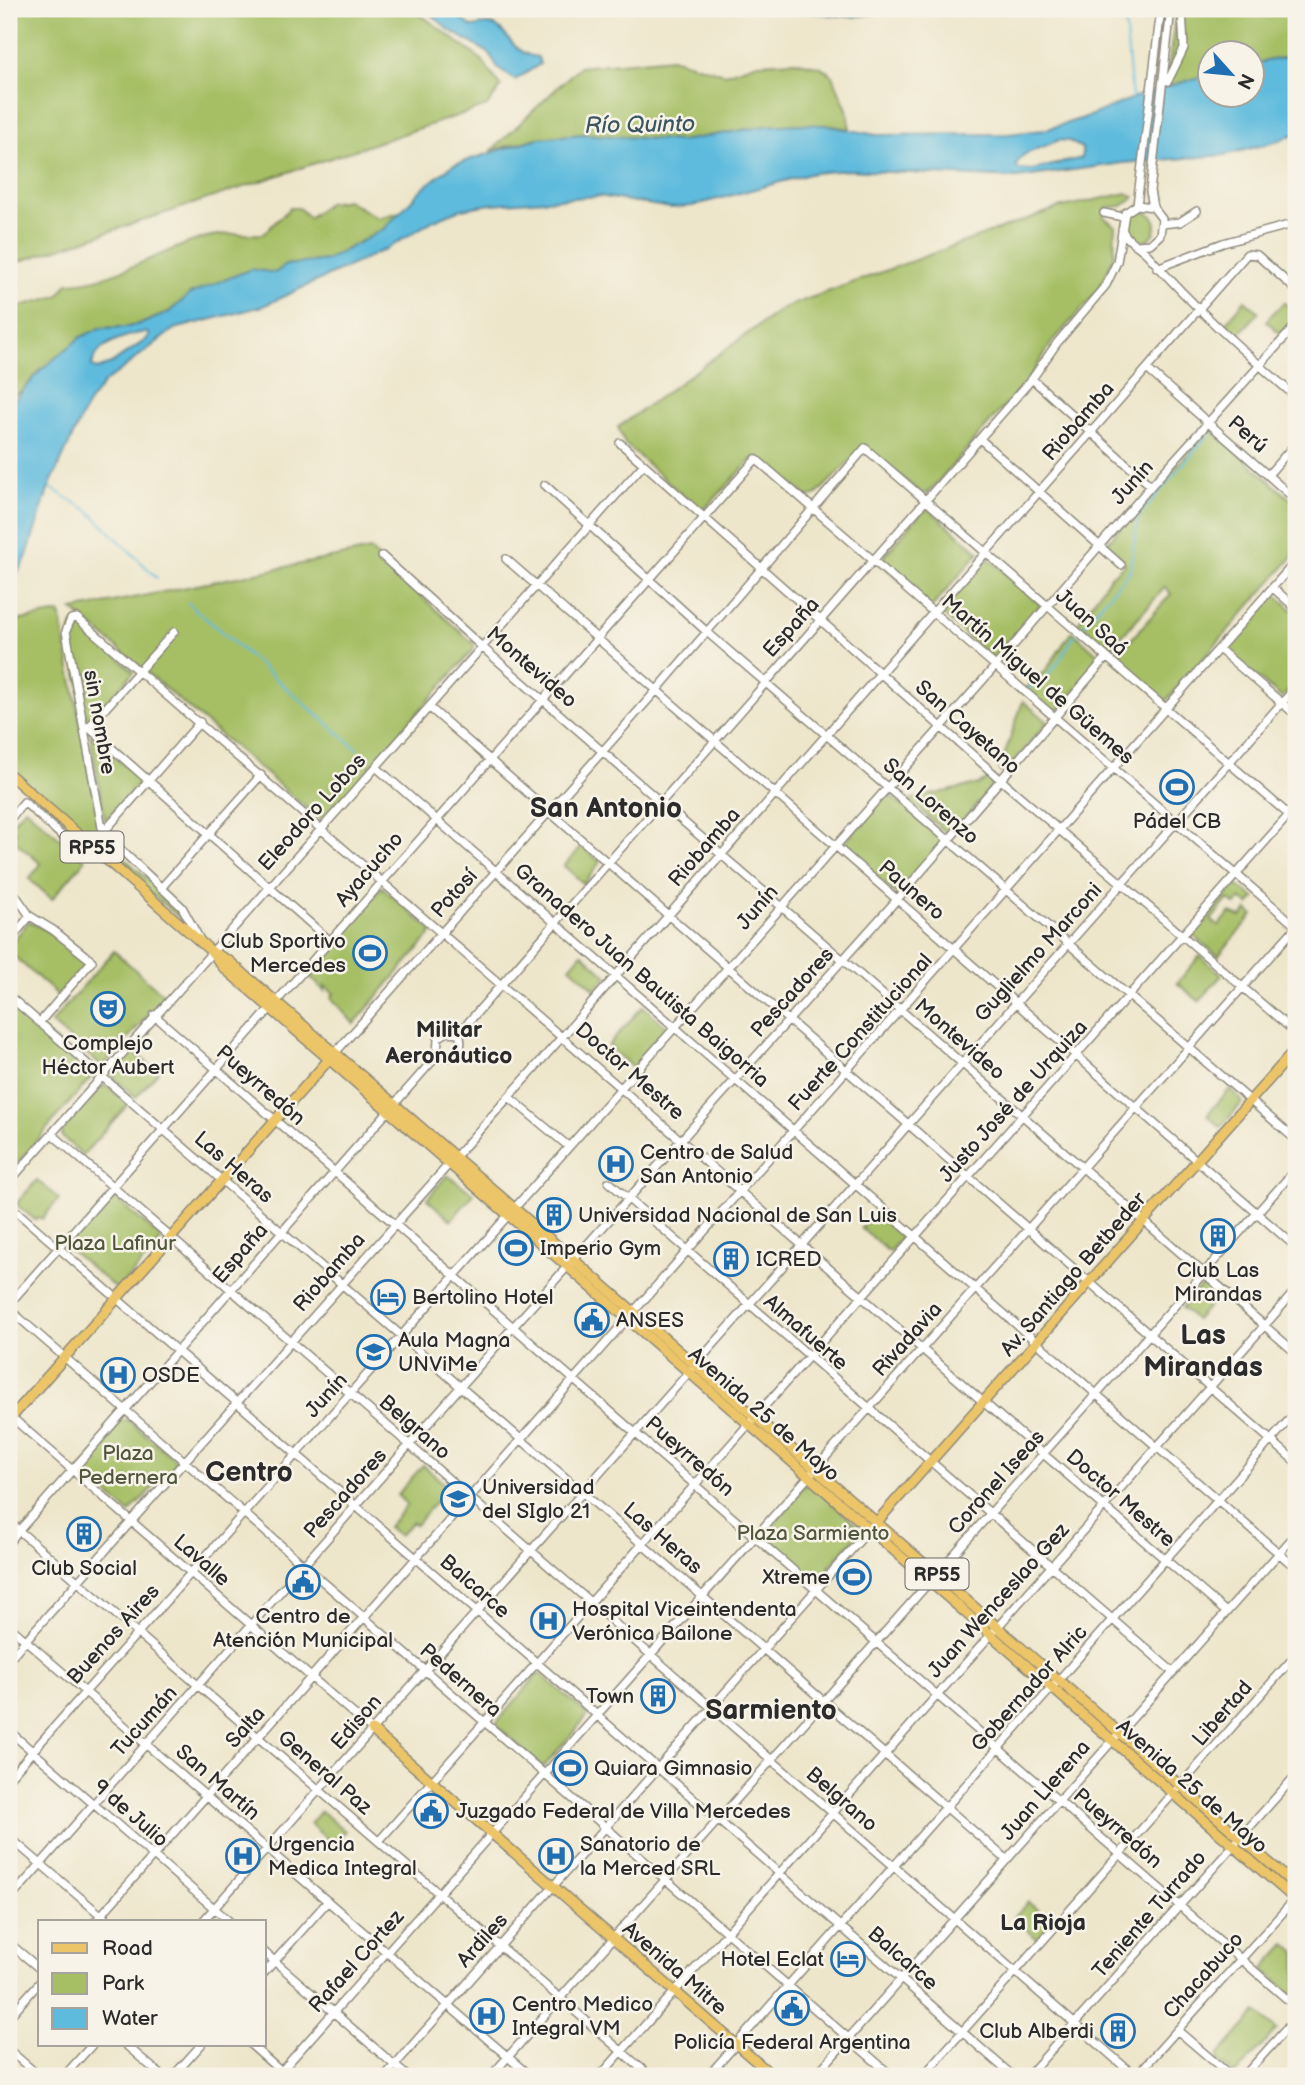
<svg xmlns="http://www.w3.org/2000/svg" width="1305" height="2085" font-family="'Balsamiq Sans',sans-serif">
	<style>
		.green { fill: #a6bf65; stroke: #687548; stroke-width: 2 }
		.water { fill: #5fbbdd; stroke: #457384; stroke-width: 2; fill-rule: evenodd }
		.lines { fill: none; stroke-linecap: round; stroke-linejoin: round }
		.stream { stroke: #5fbbdd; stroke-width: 2 }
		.minor-casing { stroke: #8c887b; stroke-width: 10 }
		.major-casing { stroke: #8c887b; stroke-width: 12 }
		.minor { stroke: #fff; stroke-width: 7 }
		.major { stroke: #ecc569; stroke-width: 9 }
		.labels { text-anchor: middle; stroke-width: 5; stroke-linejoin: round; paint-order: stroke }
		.shield { fill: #f7f3e8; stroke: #686764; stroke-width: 2 }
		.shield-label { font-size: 19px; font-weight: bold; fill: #2b2b2b }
		.street-label { font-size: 21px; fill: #2b2b2b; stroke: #f7f3e8 }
		.poi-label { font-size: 21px; fill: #2b2b2b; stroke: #f7f3e8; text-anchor: start }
		.park-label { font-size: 21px; fill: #50573c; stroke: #f7f3e8 }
		.water-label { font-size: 23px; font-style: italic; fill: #3b5660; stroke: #f7f3e8 }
		.neighbourhood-label { font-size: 23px; font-weight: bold; fill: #2b2b2b; stroke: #f7f3e8 }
		.district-label { font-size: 28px; font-weight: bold; fill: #2b2b2b; stroke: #f7f3e8 }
	</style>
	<rect width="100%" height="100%" fill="#f7f3e8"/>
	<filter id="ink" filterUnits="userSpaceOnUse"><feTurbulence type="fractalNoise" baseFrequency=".0143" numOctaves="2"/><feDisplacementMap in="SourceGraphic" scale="14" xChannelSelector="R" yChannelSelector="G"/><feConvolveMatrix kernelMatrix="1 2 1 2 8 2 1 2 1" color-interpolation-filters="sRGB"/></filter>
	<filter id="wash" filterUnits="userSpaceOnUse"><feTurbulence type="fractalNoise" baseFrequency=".00686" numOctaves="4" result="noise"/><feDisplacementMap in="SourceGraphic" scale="28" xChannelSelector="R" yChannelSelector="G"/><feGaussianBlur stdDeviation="1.57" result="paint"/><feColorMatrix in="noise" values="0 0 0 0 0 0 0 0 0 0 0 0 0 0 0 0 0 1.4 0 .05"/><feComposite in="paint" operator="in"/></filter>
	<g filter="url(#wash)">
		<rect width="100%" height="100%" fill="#eee6cb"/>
		<path class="green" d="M9,9H413L482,60L501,87L487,106L9,265Z
			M1176,9H1296V55L1253,64L1252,52H1210V74L1166,87Z
			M671,58L725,74L758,63L795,61L821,67L832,75L847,109L850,129L825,125L766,126L681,141L583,134L538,138L492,150L579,67Z
			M1127,193L1134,197L1122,206L1105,208L1104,217L1115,226L1114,255L1100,289L1054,340L1029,378L928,493L922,494L864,447L815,496L808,497L755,456L705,509L699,510L625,444L618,427L783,308L1058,208Z
			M347,200L378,218L404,211L384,229L327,260L286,265L275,273L237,276L190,294L168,313L146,322L128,327L100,328L82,337L42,369L22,391L9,397V309L58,296L68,283C113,282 160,251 203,238C223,232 242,235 263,234L290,208H299L309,218L328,203Z
			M1126 226a15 15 0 1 1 30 0a15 15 0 1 1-30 0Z
			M1245,300L1259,312L1238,335L1225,324Z
			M1284,302L1296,313V318L1281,334L1266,321Z
			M1208,431H1213L1296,504V553L1165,702L1115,658L1171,594L1165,587L1106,654L1076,626L1110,577L1125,564L1105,545Z
			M926,507L979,552L931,608L879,562Z
			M370,550L474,644V649L325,818H318L73,610Z
			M987,557L1041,605L993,659L940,612Z
			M1274,593L1296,613V682L1282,698L1225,650Z
			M60,613L101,837L162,892L187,921L184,922L9,770V622Z
			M80,622L134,672L89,720L85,717L70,633L73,624Z
			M1072,631L1103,659L1054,715L1024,689L1046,670Z
			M1023,701L1048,722L1003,774L999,771Z
			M90,735L141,780L105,821Z
			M993,777L996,781L950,836L908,800L979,784Z
			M887,793L944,841L897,895L842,846Z
			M25,808L85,860L52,899L29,879L41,864L11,838L16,832L9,826Z
			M582,846L600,862L584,884L564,866Z
			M1235,884L1255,898L1249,905L1241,899L1236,905L1228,899L1211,920L1219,926L1230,913L1241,917L1247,910L1253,915L1218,956L1194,936V932Z
			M382,887L433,932L354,1024L331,998L334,994L325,986V992L307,973Z
			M29,921L57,936L88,963L59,996L9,952V946Z
			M114,951L165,996L105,1064H99L51,1023Z
			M582,953L607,976L595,989L570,967Z
			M1200,956L1222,975L1199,1001L1177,983Z
			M9,1001L93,1075L9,1173Z
			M643,1006L668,1028L633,1068L608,1046Z
			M132,1050L158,1072L136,1097L113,1077V1072Z
			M106,1085L128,1104L83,1155L62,1137V1131L102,1086Z
			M1230,1089L1243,1102L1221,1127L1207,1115Z
			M447,1175L474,1194L451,1220L427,1199Z
			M37,1180L59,1199L42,1219L39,1217L35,1220L16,1204Z
			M115,1198L160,1237L161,1241L120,1288L114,1287L70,1250L69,1244L109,1199Z
			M873,1213L902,1237L889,1252L861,1228Z
			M1203,1284L1211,1285L1220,1293L1196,1320L1182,1308Z
			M121,1420H128L175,1459V1464L129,1513L81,1470Z
			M423,1465L448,1487L416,1525L412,1522L399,1536L388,1527L407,1505L397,1495Z
			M805,1485H812L862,1530L817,1581L763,1537Z
			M541,1674L588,1715L543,1768L497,1726V1722L537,1675Z
			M321,1811L345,1831L334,1845L310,1824Z
			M1028,1902L1052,1922L1037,1939L1014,1917Z
			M1286,1944L1296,1953V1998L1263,1969Z
			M1257,2012L1277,2030L1235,2075L1218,2061V2056Z"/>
		<path class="water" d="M426,9H450L472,27C479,27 481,23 488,24C508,26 509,54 538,57L540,64L515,80L498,68L489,53L449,30Z
			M781,9H912L851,17Z
			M1296,55V133L1279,141L1225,155L1123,163L1017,178L848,170L813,173L692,206L671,208L599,196L491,204L461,209L434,220L388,248L263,306L174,329L104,383L87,405L49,487L26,558L9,587V406L42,369L81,337L100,328L128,327L146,322L168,313L190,294L251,269L275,273L286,265L327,260L384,229L424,187L453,165L538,138L583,134L681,141L766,126L797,124L825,125L876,135L1008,134L1044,130L1087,117L1143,94L1210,74V94H1252L1253,64ZM1059,140L1069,141L1082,148V158L1032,170L1018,169L1016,165L1023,155ZM146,332L149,335L147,339L111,364L97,369L92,367C93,344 127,335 146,332Z"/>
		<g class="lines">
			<path class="stream" d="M1124,9L1132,98
				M49,487L89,511L157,578
				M188,603L357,749
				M1079,631L1130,570L1138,517L1210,433
				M1026,689C1052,680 1061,656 1075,635"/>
		</g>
	</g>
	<g filter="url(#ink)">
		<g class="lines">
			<g class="minor-casing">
				<path id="minor" d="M1168,81L1184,48L1182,9
					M1137,205L1161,9
					M1153,207L1150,191L1171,9
					M1104,213L1123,217
					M1162,224L1180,222L1197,211
					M1122,229C1127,242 1139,245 1148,255C1193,307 1244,352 1296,397
					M1157,268L1223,243L1296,223
					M1147,369L1296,500
					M1032,379L1151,486
					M980,439L1121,565
					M620,443L1001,780L1296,1033
					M1268,475L1296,443
					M545,485L707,632L1296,1140
					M382,556L482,647L1296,1353
					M506,559L1296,1247
					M1273,588L1296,608
					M1219,649L1296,715
					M429,707L1296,1462
					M89,728L329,940
					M85,731L174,632
					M376,767L1296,1568
					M9,820L24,802L81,853
					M103,833L66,631L71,619L77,618L1226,1612
					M103,833L182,907L200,940
					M103,833L200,722
					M9,886L30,916L53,930L92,961L40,1022
					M161,888L261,775
					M9,941L30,916
					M9,996L1007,1860
					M154,1015L1296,2007
					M459,1033L1032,379L1057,343L1106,285L1117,262L1125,213L1137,205L1153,207L1162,219L1160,235L1150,244L1136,245
					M335,1053L656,691L865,448L1296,821
					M437,1056C454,1061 465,1050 459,1033
					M509,1097L568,1146
					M52,1134L1135,2076
					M9,1182L643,465
					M609,1182L1173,1672
					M9,1205L1013,2076
					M9,1304L756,459L1296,926
					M9,1309L892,2076
					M9,1415L372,1730
					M9,1522L650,2076
					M9,1542L427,1067L437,1056L438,1038L447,1032L459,1033
					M9,1626L530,2076
					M9,1659L563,1036L1247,254L1257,255L1296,290
					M9,1731L230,1922
					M9,1778L999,662L1151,486L1296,325
					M9,1837L109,1922
					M379,1841L1296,807
					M9,1900L514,1326L901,895L1106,658
					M95,1922L1296,561
					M202,1922L1296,687
					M9,1943L40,1969
					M264,1952L407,2076
					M264,1973L328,1901
					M9,2017L40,1982
					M1177,2030L1231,2076
					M126,2045L162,2076
					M251,2045L286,2076
					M9,2050L39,2076
					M64,2076L92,2045
					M173,2076L201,2045
					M277,2076L1296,927
					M385,2076L869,1530
					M491,2076L1296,1169
					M600,2076L1296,1290
					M708,2076L1296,1412
					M815,2076L1296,1534
					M923,2076L1296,1655
					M1028,2076L1296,1775
					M1136,2076L1295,1899
					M1244,2076L1296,2018"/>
			</g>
			<g class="major-casing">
				<path id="major" d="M9,774L212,952L223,967L1296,1900
					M216,954L229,961L1296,1886
					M9,1420L333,1055
					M875,1524L1296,1049
					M372,1730L773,2076"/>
			</g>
			<use href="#minor" class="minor"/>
			<use href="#major" class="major"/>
		</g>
	</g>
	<defs>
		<g id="stadium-ring" transform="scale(1.75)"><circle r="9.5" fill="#f7f3e8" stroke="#1f6fb2" stroke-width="1.5"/><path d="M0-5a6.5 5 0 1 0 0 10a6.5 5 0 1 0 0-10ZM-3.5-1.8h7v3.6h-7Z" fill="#1f6fb2"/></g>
		<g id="theatre-ring" transform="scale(1.75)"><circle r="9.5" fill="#f7f3e8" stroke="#1f6fb2" stroke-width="1.5"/><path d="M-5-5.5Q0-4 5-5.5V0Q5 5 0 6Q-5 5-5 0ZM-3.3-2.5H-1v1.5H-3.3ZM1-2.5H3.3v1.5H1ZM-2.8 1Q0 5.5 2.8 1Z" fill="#1f6fb2"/></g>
		<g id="hospital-ring" transform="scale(1.75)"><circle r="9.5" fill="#f7f3e8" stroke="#1f6fb2" stroke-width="1.5"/><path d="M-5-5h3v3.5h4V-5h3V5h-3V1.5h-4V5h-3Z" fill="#1f6fb2"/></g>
		<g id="building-ring" transform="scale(1.75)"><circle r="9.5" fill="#f7f3e8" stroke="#1f6fb2" stroke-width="1.5"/><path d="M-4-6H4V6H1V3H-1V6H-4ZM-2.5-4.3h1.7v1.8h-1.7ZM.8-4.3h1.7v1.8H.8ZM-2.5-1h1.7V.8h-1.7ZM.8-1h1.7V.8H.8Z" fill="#1f6fb2"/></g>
		<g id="hotel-ring" transform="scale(1.75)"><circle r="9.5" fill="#f7f3e8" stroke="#1f6fb2" stroke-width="1.5"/><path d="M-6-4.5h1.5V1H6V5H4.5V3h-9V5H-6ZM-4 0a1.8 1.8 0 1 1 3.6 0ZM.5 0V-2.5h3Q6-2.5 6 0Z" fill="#1f6fb2"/></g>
		<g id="civic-ring" transform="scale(1.75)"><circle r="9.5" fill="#f7f3e8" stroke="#1f6fb2" stroke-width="1.5"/><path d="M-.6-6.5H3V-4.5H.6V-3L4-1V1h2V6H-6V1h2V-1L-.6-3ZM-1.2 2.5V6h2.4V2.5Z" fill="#1f6fb2"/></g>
		<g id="university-ring" transform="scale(1.75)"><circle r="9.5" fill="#f7f3e8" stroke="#1f6fb2" stroke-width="1.5"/><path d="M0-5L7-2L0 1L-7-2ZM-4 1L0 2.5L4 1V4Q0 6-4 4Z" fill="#1f6fb2"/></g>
	</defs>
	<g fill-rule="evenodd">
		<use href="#stadium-ring" x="1177" y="787"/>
		<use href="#stadium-ring" x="370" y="953"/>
		<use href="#theatre-ring" x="108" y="1009"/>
		<use href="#hospital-ring" x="616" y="1164"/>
		<use href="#building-ring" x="554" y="1215"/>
		<use href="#building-ring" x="1218" y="1236"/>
		<use href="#stadium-ring" x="516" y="1248"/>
		<use href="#building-ring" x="731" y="1259"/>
		<use href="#hotel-ring" x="388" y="1297"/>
		<use href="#civic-ring" x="592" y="1320"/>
		<use href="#university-ring" x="374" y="1352"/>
		<use href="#hospital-ring" x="118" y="1375"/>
		<use href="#university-ring" x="458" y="1499"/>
		<use href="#building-ring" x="84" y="1534"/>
		<use href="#stadium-ring" x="854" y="1577"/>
		<use href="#civic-ring" x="303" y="1582"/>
		<use href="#hospital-ring" x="548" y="1621"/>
		<use href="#building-ring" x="658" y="1696"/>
		<use href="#stadium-ring" x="570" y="1768"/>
		<use href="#civic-ring" x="431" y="1811"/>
		<use href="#hospital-ring" x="243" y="1856"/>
		<use href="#hospital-ring" x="556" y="1856"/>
		<use href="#hotel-ring" x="848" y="1959"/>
		<use href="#civic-ring" x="792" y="2008"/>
		<use href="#hospital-ring" x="487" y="2016"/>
		<use href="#building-ring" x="1118" y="2031"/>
	</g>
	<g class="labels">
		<g class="shield">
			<rect x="60.5" y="831.5" width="63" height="31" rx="5"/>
			<rect x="905.5" y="1558.5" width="63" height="31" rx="5"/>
		</g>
		<g class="shield-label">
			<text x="92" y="854">RP55</text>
			<text x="937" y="1581">RP55</text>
		</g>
		<g class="street-label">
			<text transform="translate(1078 421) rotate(-49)" y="7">Riobamba</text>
			<text transform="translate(1248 434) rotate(41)" y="7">Perú</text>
			<text transform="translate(1132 482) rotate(-48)" y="7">Junín</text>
			<text transform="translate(1092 622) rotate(42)" y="7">Juan Saá</text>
			<text transform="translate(791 627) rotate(-48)" y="7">España</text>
			<text transform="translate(532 667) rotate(41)" y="7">Montevideo</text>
			<text transform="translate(1038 679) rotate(41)" y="7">Martín Miguel de Güemes</text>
			<text transform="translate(100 722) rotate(80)" y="7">sin nombre</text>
			<text transform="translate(968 727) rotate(41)" y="7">San Cayetano</text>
			<text transform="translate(931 801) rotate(41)" y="7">San Lorenzo</text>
			<text transform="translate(312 812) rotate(-48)" y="7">Eleodoro Lobos</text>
			<text transform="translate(704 847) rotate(-49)" y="7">Riobamba</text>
			<text transform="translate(369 869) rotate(-49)" y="7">Ayacucho</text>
			<text transform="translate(912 890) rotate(41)" y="7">Paunero</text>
			<text transform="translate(454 893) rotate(-48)" y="7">Potosí</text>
			<text transform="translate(757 907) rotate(-49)" y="7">Junín</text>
			<text transform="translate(1038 952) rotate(-48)" y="7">Guglielmo Marconi</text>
			<text transform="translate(642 975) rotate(41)" y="7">Granadero Juan Bautista Baigorria</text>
			<text transform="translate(792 992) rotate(-48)" y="7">Pescadores</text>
			<text transform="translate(860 1032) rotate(-48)" y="7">Fuerte Constitucional</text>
			<text transform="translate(960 1039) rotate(41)" y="7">Montevideo</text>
			<text transform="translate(630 1071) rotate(41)" y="7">Doctor Mestre</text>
			<text transform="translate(261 1085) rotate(41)" y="7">Pueyrredón</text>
			<text transform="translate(1013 1101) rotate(-48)" y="7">Justo José de Urquiza</text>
			<text transform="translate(234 1167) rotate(41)" y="7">Las Heras</text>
			<text transform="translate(240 1253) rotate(-49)" y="7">España</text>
			<text transform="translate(329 1272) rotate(-49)" y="7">Riobamba</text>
			<text transform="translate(1073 1274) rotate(-49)" y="7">Av. Santiago Betbeder</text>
			<text transform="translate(806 1332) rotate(41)" y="7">Almafuerte</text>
			<text transform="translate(907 1339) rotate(-48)" y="7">Rivadavia</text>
			<text transform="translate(326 1395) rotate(-48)" y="7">Junín</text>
			<text transform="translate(764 1414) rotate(41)" y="7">Avenida 25 de Mayo</text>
			<text transform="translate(415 1427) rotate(41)" y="7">Belgrano</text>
			<text transform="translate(690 1456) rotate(41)" y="7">Pueyrredón</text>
			<text transform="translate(996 1482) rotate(-48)" y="7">Coronel Iseas</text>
			<text transform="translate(345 1493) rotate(-48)" y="7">Pescadores</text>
			<text transform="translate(1121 1498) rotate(41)" y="7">Doctor Mestre</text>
			<text transform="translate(663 1538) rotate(41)" y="7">Las Heras</text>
			<text transform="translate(202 1560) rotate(41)" y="7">Lavalle</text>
			<text transform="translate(475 1586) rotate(41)" y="7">Balcarce</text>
			<text transform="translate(998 1600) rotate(-48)" y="7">Juan Wenceslao Gez</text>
			<text transform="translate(113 1634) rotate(-48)" y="7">Buenos Aires</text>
			<text transform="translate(461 1680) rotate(41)" y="7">Pedernera</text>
			<text transform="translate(1029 1688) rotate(-48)" y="7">Gobernador Alric</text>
			<text transform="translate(1222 1713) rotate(-49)" y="7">Libertad</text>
			<text transform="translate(144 1721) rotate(-48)" y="7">Tucumán</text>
			<text transform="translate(356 1722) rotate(-49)" y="7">Edison</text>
			<text transform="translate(245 1727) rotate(-48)" y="7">Salta</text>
			<text transform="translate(325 1772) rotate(41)" y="7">General Paz</text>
			<text transform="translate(218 1782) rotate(41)" y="7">San Martín</text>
			<text transform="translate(1192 1786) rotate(41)" y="7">Avenida 25 de Mayo</text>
			<text transform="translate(1045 1790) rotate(-49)" y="7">Juan Llerena</text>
			<text transform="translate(842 1799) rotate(41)" y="7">Belgrano</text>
			<text transform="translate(131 1813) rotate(41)" y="7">9 de Julio</text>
			<text transform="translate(1118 1828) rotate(41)" y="7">Pueyrredón</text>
			<text transform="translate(1149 1914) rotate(-49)" y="7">Teniente Turrado</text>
			<text transform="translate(482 1940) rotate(-48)" y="7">Ardiles</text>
			<text transform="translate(903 1958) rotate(41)" y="7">Balcarce</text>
			<text transform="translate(356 1961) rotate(-48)" y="7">Rafael Cortez</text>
			<text transform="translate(675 1968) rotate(41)" y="7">Avenida Mitre</text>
			<text transform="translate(1203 1975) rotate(-48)" y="7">Chacabuco</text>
		</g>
		<g class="poi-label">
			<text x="1177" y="828" text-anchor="middle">Pádel CB</text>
			<text x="346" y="948" text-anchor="end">Club Sportivo<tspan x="346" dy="24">Mercedes</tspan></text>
			<text x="108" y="1050" text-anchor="middle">Complejo<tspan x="108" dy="24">Héctor Aubert</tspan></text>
			<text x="640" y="1159">Centro de Salud<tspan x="640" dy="24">San Antonio</tspan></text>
			<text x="578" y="1222">Universidad Nacional de San Luis</text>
			<text x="540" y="1255">Imperio Gym</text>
			<text x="756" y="1266">ICRED</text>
			<text x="1218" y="1277" text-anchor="middle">Club Las<tspan x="1218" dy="24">Mirandas</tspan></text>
			<text x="412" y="1304">Bertolino Hotel</text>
			<text x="616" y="1327">ANSES</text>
			<text x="398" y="1347">Aula Magna<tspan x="398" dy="24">UNViMe</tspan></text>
			<text x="142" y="1382">OSDE</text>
			<text x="482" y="1494">Universidad<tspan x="482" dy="24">del SIglo 21</tspan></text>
			<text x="84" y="1575" text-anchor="middle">Club Social</text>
			<text x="830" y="1584" text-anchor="end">Xtreme</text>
			<text x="572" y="1616">Hospital Viceintendenta<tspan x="572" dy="24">Verónica Bailone</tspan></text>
			<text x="303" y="1623" text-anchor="middle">Centro de<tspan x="303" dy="24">Atención Municipal</tspan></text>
			<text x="634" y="1703" text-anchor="end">Town</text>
			<text x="594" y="1775">Quiara Gimnasio</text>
			<text x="456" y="1818">Juzgado Federal de Villa Mercedes</text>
			<text x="268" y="1851">Urgencia<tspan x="268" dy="24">Medica Integral</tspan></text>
			<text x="580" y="1851">Sanatorio de<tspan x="580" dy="24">la Merced SRL</tspan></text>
			<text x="824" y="1966" text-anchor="end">Hotel Eclat</text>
			<text x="512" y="2011">Centro Medico<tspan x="512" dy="24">Integral VM</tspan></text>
			<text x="1094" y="2038" text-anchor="end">Club Alberdi</text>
			<text x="792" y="2049" text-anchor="middle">Policía Federal Argentina</text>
		</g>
		<g class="park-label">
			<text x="115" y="1250">Plaza Lafinur</text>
			<text x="128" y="1460">Plaza<tspan x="128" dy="24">Pedernera</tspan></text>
			<text x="813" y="1540">Plaza Sarmiento</text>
		</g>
		<g class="water-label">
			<text transform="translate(640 124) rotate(-1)" y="8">Río Quinto</text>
		</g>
		<g class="neighbourhood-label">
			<text x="449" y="1037">Militar<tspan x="449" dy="26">Aeronáutico</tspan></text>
			<text x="1043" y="1930">La Rioja</text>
		</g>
		<g class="district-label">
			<text x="606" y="817">San Antonio</text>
			<text x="1203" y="1344">Las<tspan x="1203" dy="32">Mirandas</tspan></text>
			<text x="249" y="1481">Centro</text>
			<text x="771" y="1719">Sarmiento</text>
		</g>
	</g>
	<rect width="1305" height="2085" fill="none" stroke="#f7f3e8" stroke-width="35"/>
	<rect x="38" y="1920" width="228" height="126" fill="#f7f3e8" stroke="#a5a39c" stroke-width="2"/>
	<rect x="52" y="1943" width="35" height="10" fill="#ecc569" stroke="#a5a39c" stroke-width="2"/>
	<text x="102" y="1955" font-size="21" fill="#2b2b2b">Road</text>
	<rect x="52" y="1973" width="35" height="21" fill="#a6bf65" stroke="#a5a39c" stroke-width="2"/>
	<text x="102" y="1990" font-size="21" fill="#2b2b2b">Park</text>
	<rect x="52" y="2008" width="35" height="21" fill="#5fbbdd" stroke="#a5a39c" stroke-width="2"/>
	<text x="102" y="2025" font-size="21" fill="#2b2b2b">Water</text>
	<g transform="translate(1231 74) rotate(117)"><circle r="33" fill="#f7f3e8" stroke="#a5a39c" stroke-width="2"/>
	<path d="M0-5L12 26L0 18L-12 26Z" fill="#1f6fb2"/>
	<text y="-10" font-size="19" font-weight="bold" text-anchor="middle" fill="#2b2b2b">N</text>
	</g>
</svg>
